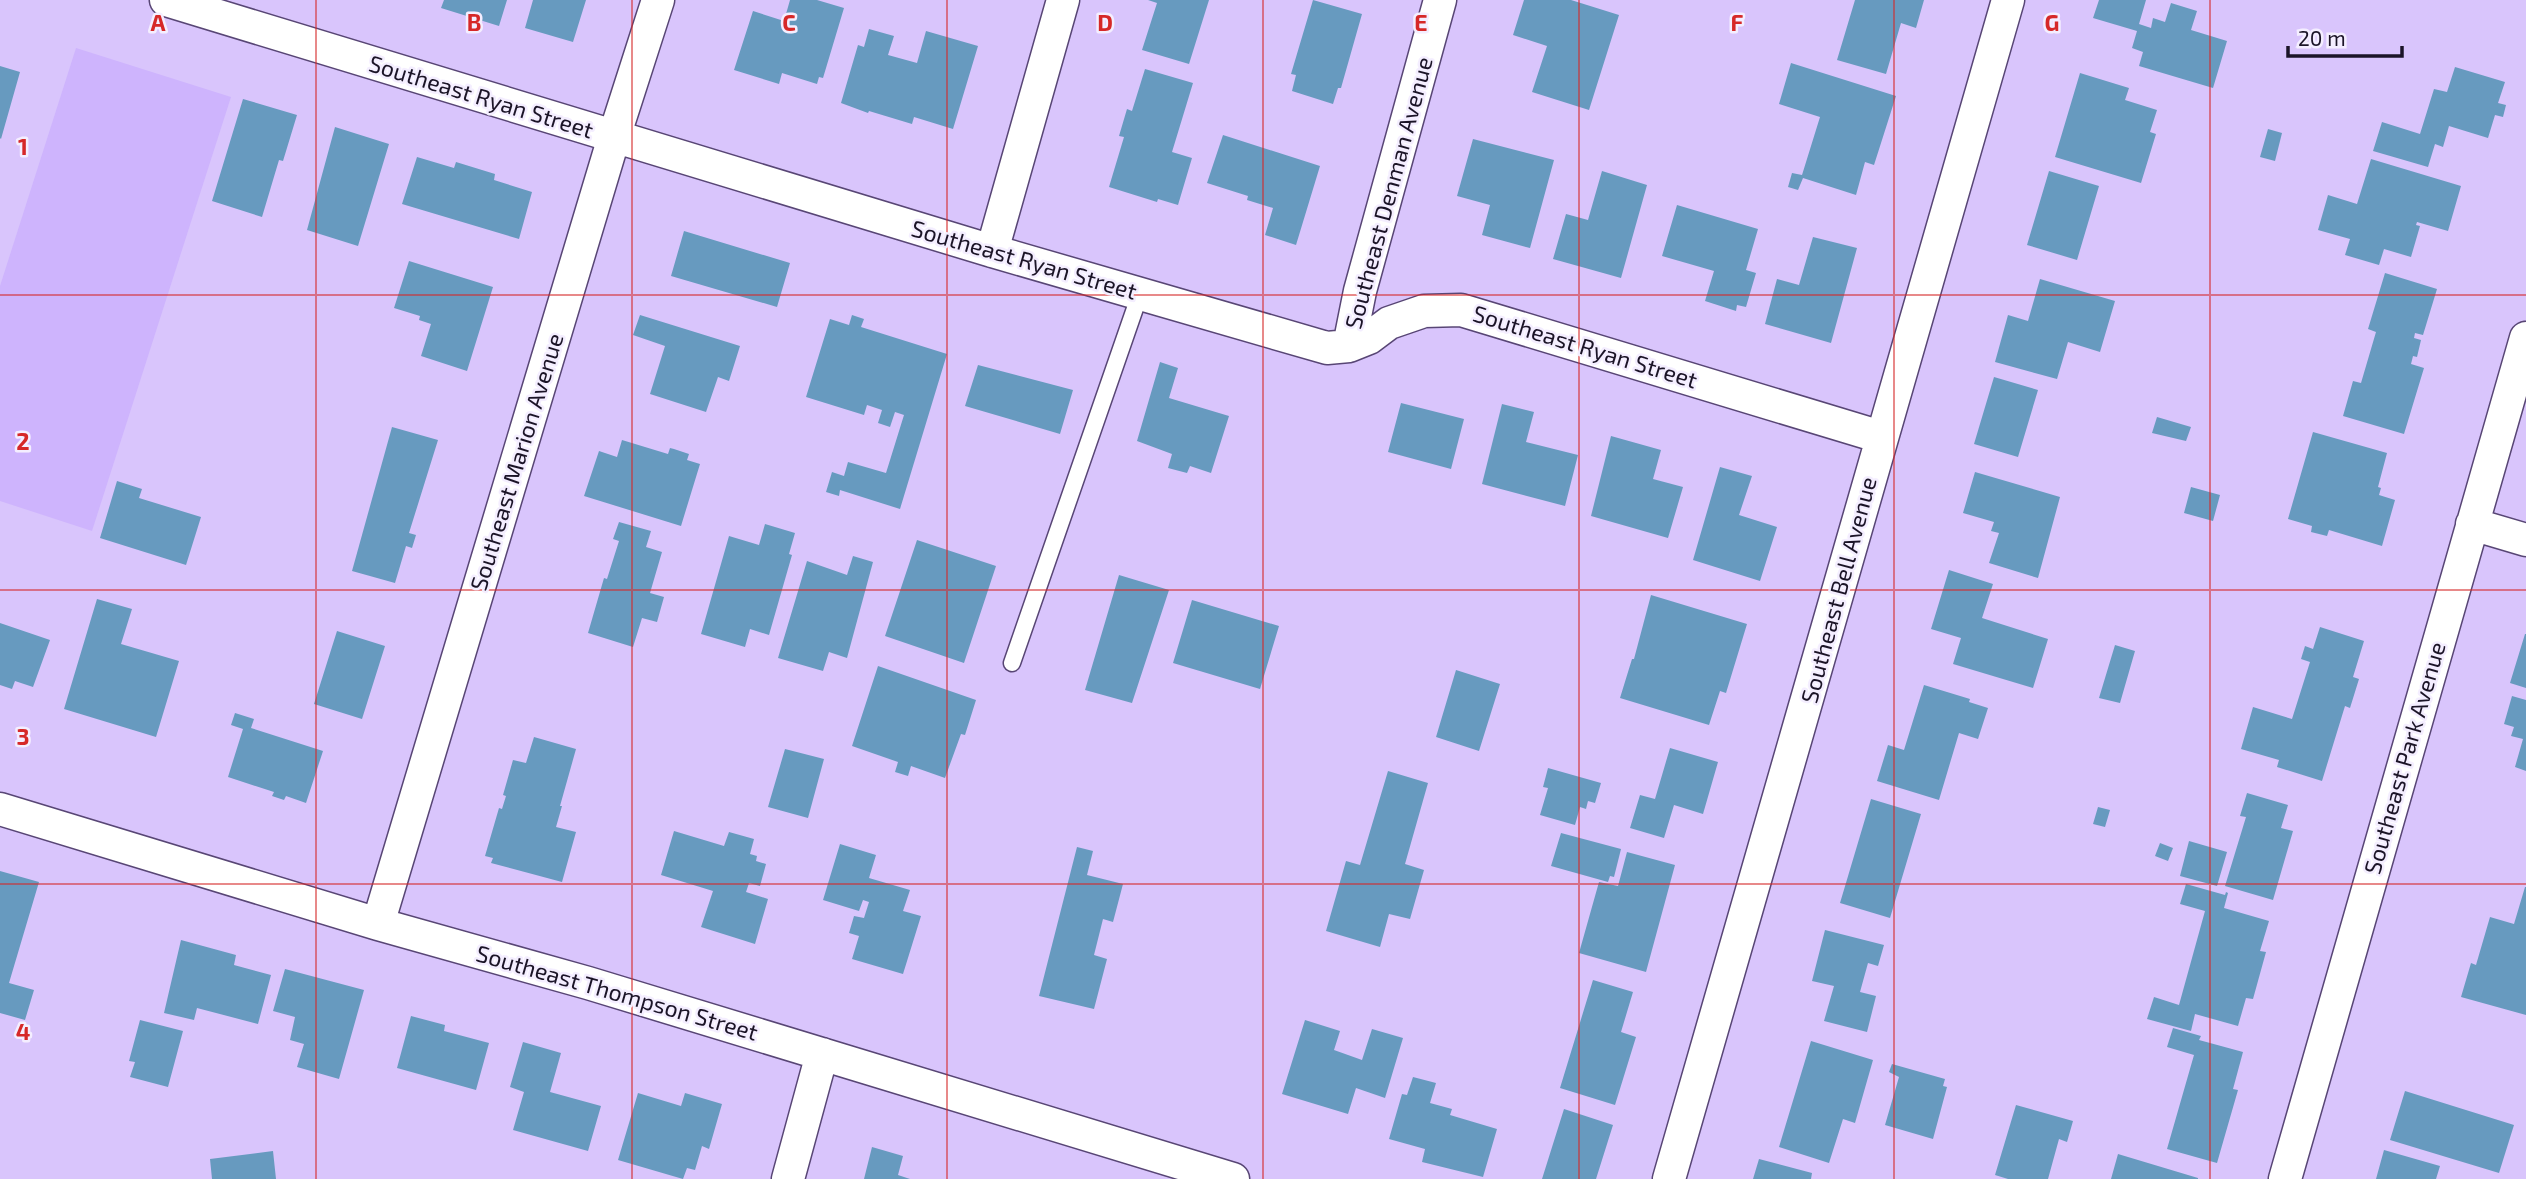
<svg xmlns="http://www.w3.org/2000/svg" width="2526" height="1179" font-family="'Exo 2',sans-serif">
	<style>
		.green { fill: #ceb4fd }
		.building { fill: #679abf }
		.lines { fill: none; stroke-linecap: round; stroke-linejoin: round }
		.lane-casing { stroke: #584675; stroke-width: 19 }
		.street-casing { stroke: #584675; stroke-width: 35 }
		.lane { stroke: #fff; stroke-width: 16 }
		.street { stroke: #fff; stroke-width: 32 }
		.grid { fill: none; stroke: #d62828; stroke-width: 2; stroke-opacity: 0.55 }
		.labels { text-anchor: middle; stroke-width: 5; stroke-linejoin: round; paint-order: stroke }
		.street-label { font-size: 23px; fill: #1b1427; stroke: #f4eeff }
		.grid-label { font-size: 23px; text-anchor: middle; font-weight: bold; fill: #d62828; stroke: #f4eeff; stroke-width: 5; stroke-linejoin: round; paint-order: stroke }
	</style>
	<rect width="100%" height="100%" fill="#d9c5fc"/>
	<path class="green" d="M76,48L231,97L92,531L0,501V286Z"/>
	<path class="building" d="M444,0H507L499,26L441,8Z
		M533,0H586L573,42L525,28Z
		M790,0H817L844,8L823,78L819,77L817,84L782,73L779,84L734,70L753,11L784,21Z
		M1148,0H1209L1189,64L1142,50L1157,3Z
		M1313,0L1362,14L1341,88H1338L1333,104L1292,91L1296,75L1291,74Z
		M1524,0H1571L1619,15L1589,110L1532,92L1547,46L1513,35Z
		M1855,0H1924L1916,28L1901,23L1886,74L1837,60Z
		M2099,0H2146L2139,24L2151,28L2153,18L2165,22L2171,3L2197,11L2191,30L2227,41L2213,88L2139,66L2143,52L2132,48L2137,31L2093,18Z
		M869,29L894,36L888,55L917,63L926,31L978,46L953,129L914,117L912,124L869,111L868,113L841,103L858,45L864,47Z
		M1791,63L1896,96L1874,165L1865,162L1856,195L1803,178L1798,190L1788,187L1792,173L1802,175L1820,117L1779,104Z
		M0,66L20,72L1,139L0,138Z
		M2455,67L2505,82L2498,103L2506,105L2503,117L2495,115L2488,138L2449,126L2443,147L2435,144L2428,167L2373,151L2382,122L2420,134L2434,89L2447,92Z
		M1145,69L1193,83L1172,152L1192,158L1178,205L1158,199L1157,202L1109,187L1124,137L1119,136L1127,109L1132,111Z
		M2080,73L2129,88L2125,100L2157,110L2150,132L2156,134L2141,183L2055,157Z
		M243,99L297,115L283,161L279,160L262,217L212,201Z
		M335,127L389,144L358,246L307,230Z
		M2268,129L2282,133L2275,161L2260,157Z
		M1223,135L1320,166L1296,245L1265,235L1273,208L1247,200L1248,196L1207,183Z
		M1473,139L1554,160L1530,248L1482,235L1490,205L1457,196Z
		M417,157L454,168L456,162L495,174L494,180L532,192L519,239L402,204Z
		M2371,159L2461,186L2448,231L2417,222L2416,225L2420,226L2411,257L2384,249L2379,265L2345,255L2350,239L2318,230L2328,195L2357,204Z
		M1602,171L1647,185L1621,278L1553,259L1566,214L1588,220Z
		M2049,171L2099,186L2077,260L2027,245Z
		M1677,205L1758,229L1746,270L1756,273L1746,307L1737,305L1736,311L1705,301L1714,271L1662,256Z
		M684,231L790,263L777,307L671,276Z
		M1813,237L1857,248L1831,343L1765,324L1777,279L1799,285Z
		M409,261L493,287L467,371L421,356L431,324L419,320L420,316L394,308Z
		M2385,273L2437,289L2423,335L2415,333L2414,338L2421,340L2417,357L2413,356L2411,364L2424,368L2404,434L2343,416L2353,381L2361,383L2376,332L2368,329Z
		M2040,279L2115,301L2100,352L2068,342L2057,379L1995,362L2008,315L2028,321Z
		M640,315L740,346L729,381L718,377L706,412L650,394L665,346L633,335Z
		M852,315L864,319L861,327L947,354L900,509L840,490L839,496L826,492L832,472L844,476L848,462L886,473L904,415L895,412L890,427L878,423L882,410L867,405L864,415L806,397L830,319L849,325Z
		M1160,362L1178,368L1169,398L1229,416L1211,473L1190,466L1187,473L1168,468L1172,454L1137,441Z
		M978,365L1073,390L1060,434L965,406Z
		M1994,377L2038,390L2018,457L1974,444Z
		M1401,403L1464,419L1451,469L1388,452Z
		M1502,404L1534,412L1526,442L1578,455L1565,506L1482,484Z
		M2157,417L2191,427L2186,441L2152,433Z
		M392,427L438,440L409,533L416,535L412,548L406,546L395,583L352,571Z
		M2313,432L2387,453L2378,487L2381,488L2379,495L2395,500L2382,546L2329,530L2327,536L2311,532L2312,526L2288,519Z
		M1611,436L1661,450L1653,479L1683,487L1668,538L1591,516Z
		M622,440L668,454L670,448L674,449L689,454L687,460L700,464L681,526L584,496L599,451L617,457Z
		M1720,467L1752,476L1739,515L1777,527L1760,581L1693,560Z
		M1975,472L2060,497L2038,578L1989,563L1999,533L1991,531L1994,522L1963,513Z
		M117,481L142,489L139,498L201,517L186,565L100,538Z
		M2191,487L2220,495L2213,521L2184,513Z
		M619,522L651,531L646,547L662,552L650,593L664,597L657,622L642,618L633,647L588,633L604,578L607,579L619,541L613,539Z
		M765,524L795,533L789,554L792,555L769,635L750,629L745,647L701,634L729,536L759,545Z
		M917,540L996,566L964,663L885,636Z
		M853,556L873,562L847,658L829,652L823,671L778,658L807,561L847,575Z
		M1949,570L1993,584L1982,618L2048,639L2033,688L1953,664L1961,638L1931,629Z
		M1119,575L1169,590L1132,703L1085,690Z
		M1651,595L1747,624L1726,693L1720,691L1709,725L1620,698L1632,659H1634Z
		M97,599L132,609L121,644L179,661L156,737L64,709Z
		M1192,600L1279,626L1260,689L1173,663Z
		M0,623L50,640L33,687L15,681L12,689L0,685Z
		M2320,627L2364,641L2353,677L2359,679L2350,708L2345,706L2322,781L2277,767L2279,760L2241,749L2253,707L2292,719L2310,662L2301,659L2305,646L2313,649Z
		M337,631L385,646L362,719L314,704Z
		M2525,634H2526V688L2510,683Z
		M2115,645L2135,651L2120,703L2099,698Z
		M878,666L976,700L965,735L961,734L945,778L911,766L908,776L895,772L898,762L852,746Z
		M1456,670L1500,684L1479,751L1436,737Z
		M1924,685L1970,699L1969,702L1988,708L1978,739L1959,733L1939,800L1877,781L1888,745L1904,750Z
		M2512,696L2526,700V771L2515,767L2523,739L2511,736L2514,727L2504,724Z
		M235,713L254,719L251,728L323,751L306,803L286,796L284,800L272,796L274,792L228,777L243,729L231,725Z
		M534,737L576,749L560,806H562L556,827L576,832L562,882L491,863L493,858L485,856L499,808L502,809L506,796L503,795L513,760L526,763Z
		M1670,748L1718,762L1703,814L1674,805L1664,838L1630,828L1640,795L1655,799Z
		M785,749L824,759L808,818L768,807Z
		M1548,768L1601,783L1595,803L1588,801L1586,809L1580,807L1575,825L1540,815L1548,788L1543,787Z
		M1388,771L1428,783L1405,864L1424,870L1410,919L1389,914L1380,947L1326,931L1346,861L1360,865Z
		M2247,793L2288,805L2281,828L2293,831L2273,900L2225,886L2246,817L2240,816Z
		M1871,799L1921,814L1890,918L1840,903Z
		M2098,807L2110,810L2105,827L2093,824Z
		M674,831L724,846L729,832L754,839L750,854L757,856L756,861L766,864L760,886L749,883L746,892L768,899L755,944L701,927L713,891L661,875Z
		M1561,833L1621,849L1614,877L1610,876L1608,882L1551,866Z
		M2189,841L2227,852L2217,886L2180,876Z
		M2160,843L2173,848L2168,861L2155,856Z
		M840,844L876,855L869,878L910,890L903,911L921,916L903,974L852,959L859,936L849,933L854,916L864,918L869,902L863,900L859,911L823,900Z
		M1077,847L1093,851L1087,875L1123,884L1113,922L1103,919L1094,955L1107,959L1094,1009L1039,996Z
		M1627,852L1675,865L1646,972L1579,953L1599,882L1618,886Z
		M0,871L39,882L9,983L34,990L25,1020L0,1013Z
		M2186,884L2225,895L2226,892L2228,893L2224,908L2269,921L2260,951L2266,952L2253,999L2246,998L2238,1026L2195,1014L2191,1031L2147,1019L2154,997L2179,1005L2205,911L2180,904Z
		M2525,887H2526V1015L2461,997L2471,963L2476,965L2490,917L2514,924Z
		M1825,930L1884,945L1878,966L1868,963L1860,992L1876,996L1867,1032L1824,1021L1834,986L1812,981Z
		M181,940L236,955L234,965L271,975L258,1024L197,1008L194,1020L164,1013Z
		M285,969L364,990L339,1079L297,1067L304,1044L290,1040L295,1017L273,1011Z
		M1593,980L1633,992L1621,1032L1636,1037L1615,1105L1560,1088Z
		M411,1016L445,1025L444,1031L489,1043L476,1090L397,1068Z
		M140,1020L183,1031L168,1087L130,1077L135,1062L129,1061Z
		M1305,1020L1340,1031L1334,1050L1362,1060L1372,1029L1403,1038L1385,1098L1356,1088L1348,1114L1282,1094Z
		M2173,1028L2201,1036L2199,1040L2243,1052L2233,1089L2238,1090L2217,1163L2167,1149L2194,1055L2167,1047Z
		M1811,1041L1873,1060L1855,1123L1843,1119L1829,1163L1779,1147Z
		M523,1042L561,1053L550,1092L601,1106L588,1151L513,1130L524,1092L510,1087Z
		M1892,1064L1945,1079L1943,1086L1947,1087L1933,1139L1885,1125L1899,1077L1889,1072Z
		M1413,1077L1436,1083L1430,1103L1452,1109L1450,1115L1497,1129L1483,1177L1422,1162L1425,1149L1389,1139L1402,1094L1407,1095Z
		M2405,1091L2514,1125L2499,1173L2390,1140Z
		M638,1093L681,1106L685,1093L722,1104L709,1149L702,1146L695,1170L687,1168L683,1179L618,1160Z
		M2016,1105L2073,1121L2067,1142L2059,1139L2048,1179H2008L1995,1175Z
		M1564,1109L1613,1125L1596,1179H1542Z
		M872,1147L903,1156L898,1175L910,1179H864Z
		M2384,1150L2440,1166L2436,1179H2376Z
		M273,1151L276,1179H212L210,1159Z
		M2118,1154L2198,1178V1179H2111Z
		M1759,1159L1812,1173L1811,1179H1753Z"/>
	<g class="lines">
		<g class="lane-casing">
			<path id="lane" d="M1012,663L1140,294"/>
		</g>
		<g class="street-casing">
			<path id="street" d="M166,0L992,251L1327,348L1349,346L1369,338L1389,323L1424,311L1461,310L1881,437
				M992,251L1063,0
				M1349,346L1360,291L1440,0
				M2472,524L2526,540
				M0,809L378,924L588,983L1233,1179
				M378,924L614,137L658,0
				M788,1179L822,1054
				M1669,1179L2008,0
				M2285,1179L2526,338"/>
		</g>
		<use href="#lane" class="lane"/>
		<use href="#street" class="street"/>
	</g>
	<path class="grid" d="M316,0V1179M632,0V1179M947,0V1179M1263,0V1179M1579,0V1179M1894,0V1179M2210,0V1179M0,295H2526M0,590H2526M0,884H2526"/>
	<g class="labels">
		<g class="street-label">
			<text transform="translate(481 97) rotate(17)" y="8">Southeast Ryan Street</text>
			<text transform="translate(1389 193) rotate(-75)" y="8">Southeast Denman Avenue</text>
			<text transform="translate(1024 260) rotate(16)" y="8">Southeast Ryan Street</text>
			<text transform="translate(1585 347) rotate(17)" y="8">Southeast Ryan Street</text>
			<text transform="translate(517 462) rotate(-73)" y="8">Southeast Marion Avenue</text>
			<text transform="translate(1839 590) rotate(-75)" y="8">Southeast Bell Avenue</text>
			<text transform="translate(2405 758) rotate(-74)" y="8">Southeast Park Avenue</text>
			<text transform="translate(617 993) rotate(16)" y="8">Southeast Thompson Street</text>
		</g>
	</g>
	<g class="grid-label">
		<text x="158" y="31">A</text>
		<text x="474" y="31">B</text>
		<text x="789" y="31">C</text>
		<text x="1105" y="31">D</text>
		<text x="1421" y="31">E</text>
		<text x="1737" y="31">F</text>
		<text x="2052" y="31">G</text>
		<text x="23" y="155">1</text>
		<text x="23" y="450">2</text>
		<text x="23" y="745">3</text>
		<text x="23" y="1040">4</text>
	</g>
	<path d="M2288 46v10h114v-10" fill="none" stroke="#1b1427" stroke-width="3.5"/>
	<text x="2298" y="46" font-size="21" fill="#1b1427" stroke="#f4eeff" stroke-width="5" paint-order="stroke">20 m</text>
</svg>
